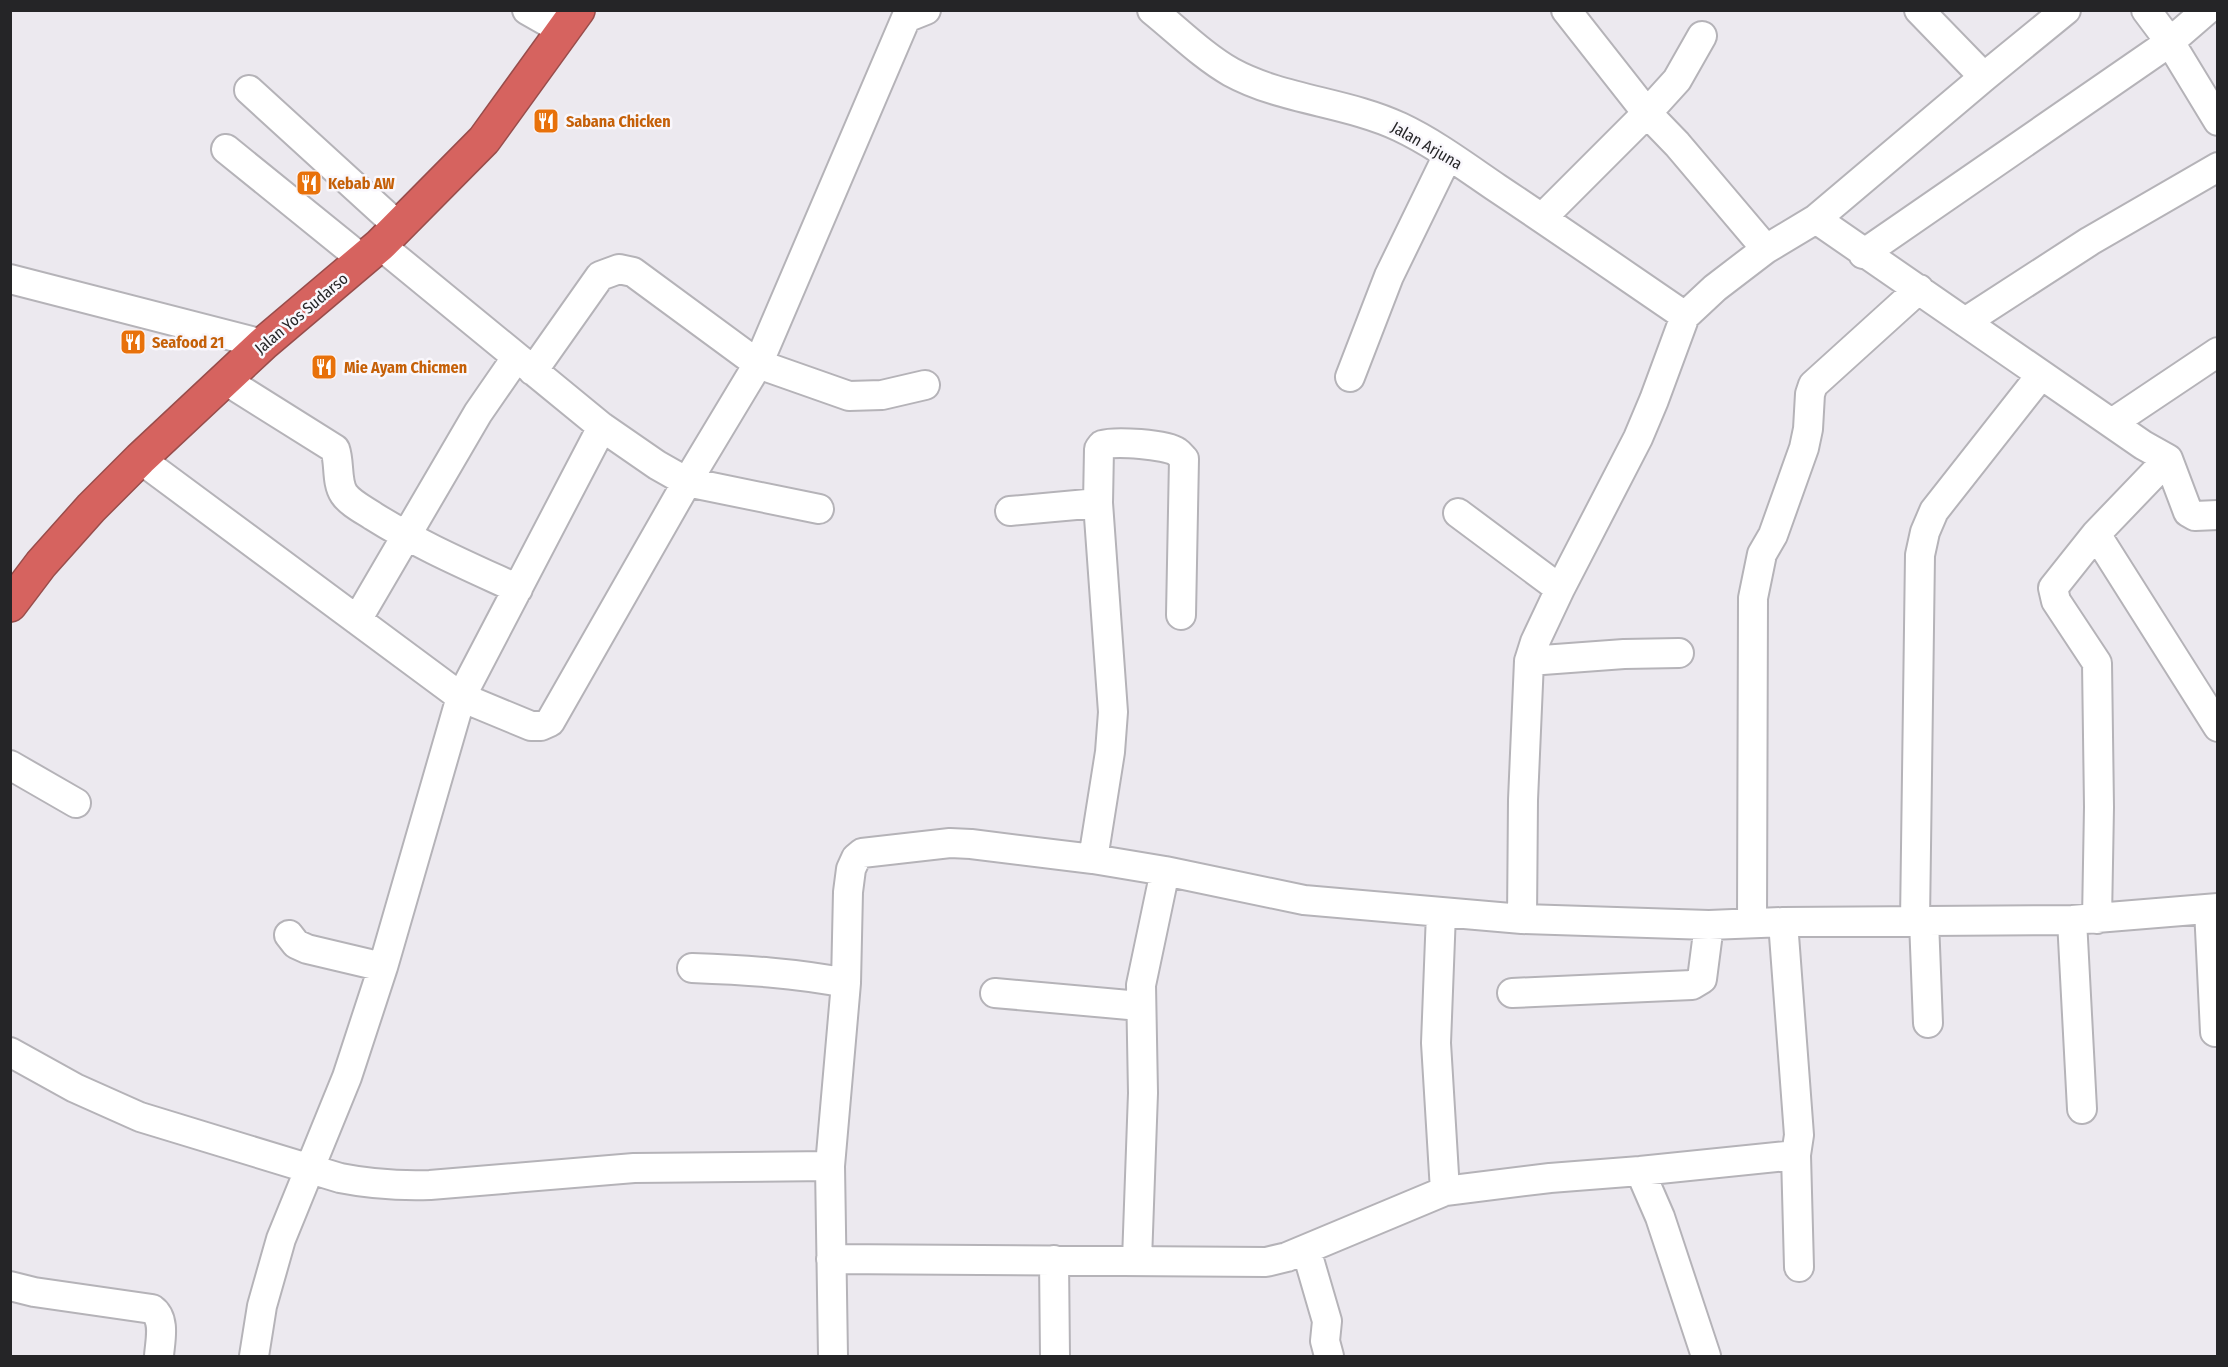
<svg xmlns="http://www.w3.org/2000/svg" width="2228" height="1367" font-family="'Fira Sans Condensed',sans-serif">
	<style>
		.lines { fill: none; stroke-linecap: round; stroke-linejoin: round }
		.minor-casing { stroke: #b5b3b8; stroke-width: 32 }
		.highway-casing { stroke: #984d4b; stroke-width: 36 }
		.minor { stroke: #fff; stroke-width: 28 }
		.highway { stroke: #d6635f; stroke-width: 33 }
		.labels { text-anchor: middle; stroke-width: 5; stroke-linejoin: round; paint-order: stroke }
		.food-label { font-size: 16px; font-weight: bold; fill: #c56008; stroke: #f9f7fc; text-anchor: start }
		.street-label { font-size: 16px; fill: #252527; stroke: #f9f7fc }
	</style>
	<rect width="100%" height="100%" fill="#ece9ef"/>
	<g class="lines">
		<g class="minor-casing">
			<path id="minor" d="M527,10L564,31
				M1152,10C1178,31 1203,56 1231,72C1282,100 1347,102 1400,127C1434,143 1466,167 1497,188C1560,230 1622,273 1685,316
				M1566,10L1647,113L1677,144L1766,249
				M1919,10L1984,77
				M2146,10L2170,42L2218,121
				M249,90L398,226
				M226,149L363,260
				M1542,218L1647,113L1677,80L1702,36
				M1816,219L2143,445L2168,459L2188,512L2195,516L2218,515
				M380,245L602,427L657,465L687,482L819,509
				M1863,254L2170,42L2207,10
				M10,279L263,344
				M1965,322L2090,241L2218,167
				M533,371L600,276L619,269L633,272L758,364L849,396L882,395L925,385
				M1350,377L1389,276L1448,155
				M225,380L335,449C340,463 336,482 344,494C350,503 364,510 373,516C419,545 468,566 518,589
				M2112,423L2218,352
				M140,459L461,697L531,726H541L550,722L687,482L758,364L906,18L926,10
				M1010,511L1098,503
				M1458,513L1560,589
				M2096,534L2218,727
				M357,620L478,413L516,358
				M1529,661L1624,654L1679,653
				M10,765L76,803
				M1093,859L1110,752L1113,712L1098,503L1099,449L1102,445C1115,441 1166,444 1177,452C1180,454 1182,457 1184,459L1181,615
				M2209,909L2215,1032
				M1441,913L1436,1043L1445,1191
				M1522,919L1523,800L1529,661L1535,642L1560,589L1638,438L1654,400L1685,316L1715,288L1766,249L1816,219L1984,77L2066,10
				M2097,919L2099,807L2097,663L2056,601L2053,588L2096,534L2168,459
				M2072,920L2082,1109
				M1915,921L1920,555L1925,532L1934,511L2041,375
				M1924,921L1928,1023
				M1752,923L1753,598L1762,554L1773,535L1804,448L1808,429L1810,394L1813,385L1919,289
				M289,935L296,944L307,949L383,967
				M692,968C744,970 795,973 846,983
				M995,993L1140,1006
				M1512,993L1692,985L1702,979L1709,925
				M10,1052L75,1088L140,1117L340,1178C370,1184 399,1186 430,1185L634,1168L830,1166
				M1796,1155L1799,1267
				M1640,1171L1660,1217L1706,1356
				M1306,1249L1327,1321L1325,1341L1329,1356
				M831,1259L1266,1262L1287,1257L1445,1191L1550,1178L1640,1171L1796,1155L1799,1135L1783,922
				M1054,1260L1055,1356
				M1137,1260L1143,1093L1141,985L1165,871
				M10,1286L34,1292L152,1309C166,1319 160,1341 159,1356
				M254,1356L262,1306L281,1239L347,1077L383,967L461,697L602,427
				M833,1356L830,1166L846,983L848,892L851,869L856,858L862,853L950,843L971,844L1093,859L1165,871L1304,900L1522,919L1709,925L1783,922L2072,920L2218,908"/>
		</g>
		<g class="highway-casing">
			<path id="highway" d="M10,605L41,564L91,508L140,459L263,344L380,245L484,140L578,10"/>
		</g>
		<use href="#minor" class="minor"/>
		<use href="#highway" class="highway"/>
	</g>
	<defs>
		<g id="restaurant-square" transform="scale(1.35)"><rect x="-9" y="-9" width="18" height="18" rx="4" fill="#e8710a" stroke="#f9f7fc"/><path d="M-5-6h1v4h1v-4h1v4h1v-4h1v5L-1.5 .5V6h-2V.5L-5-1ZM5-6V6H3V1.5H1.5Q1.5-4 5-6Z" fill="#fff"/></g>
	</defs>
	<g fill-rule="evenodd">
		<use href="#restaurant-square" x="546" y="121"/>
		<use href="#restaurant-square" x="309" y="183"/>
		<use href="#restaurant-square" x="133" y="342"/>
		<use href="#restaurant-square" x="324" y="367"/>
	</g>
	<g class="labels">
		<g class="food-label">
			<text x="566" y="127">Sabana Chicken</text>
			<text x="328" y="189">Kebab AW</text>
			<text x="152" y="348">Seafood 21</text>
			<text x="344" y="373">Mie Ayam Chicmen</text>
		</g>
		<g class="street-label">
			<text transform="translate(1427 145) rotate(30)" y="6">Jalan Arjuna</text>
			<text transform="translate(301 313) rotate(-40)" y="6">Jalan Yos Sudarso</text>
		</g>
	</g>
	<rect width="2228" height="1367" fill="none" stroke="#252527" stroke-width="24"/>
</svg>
